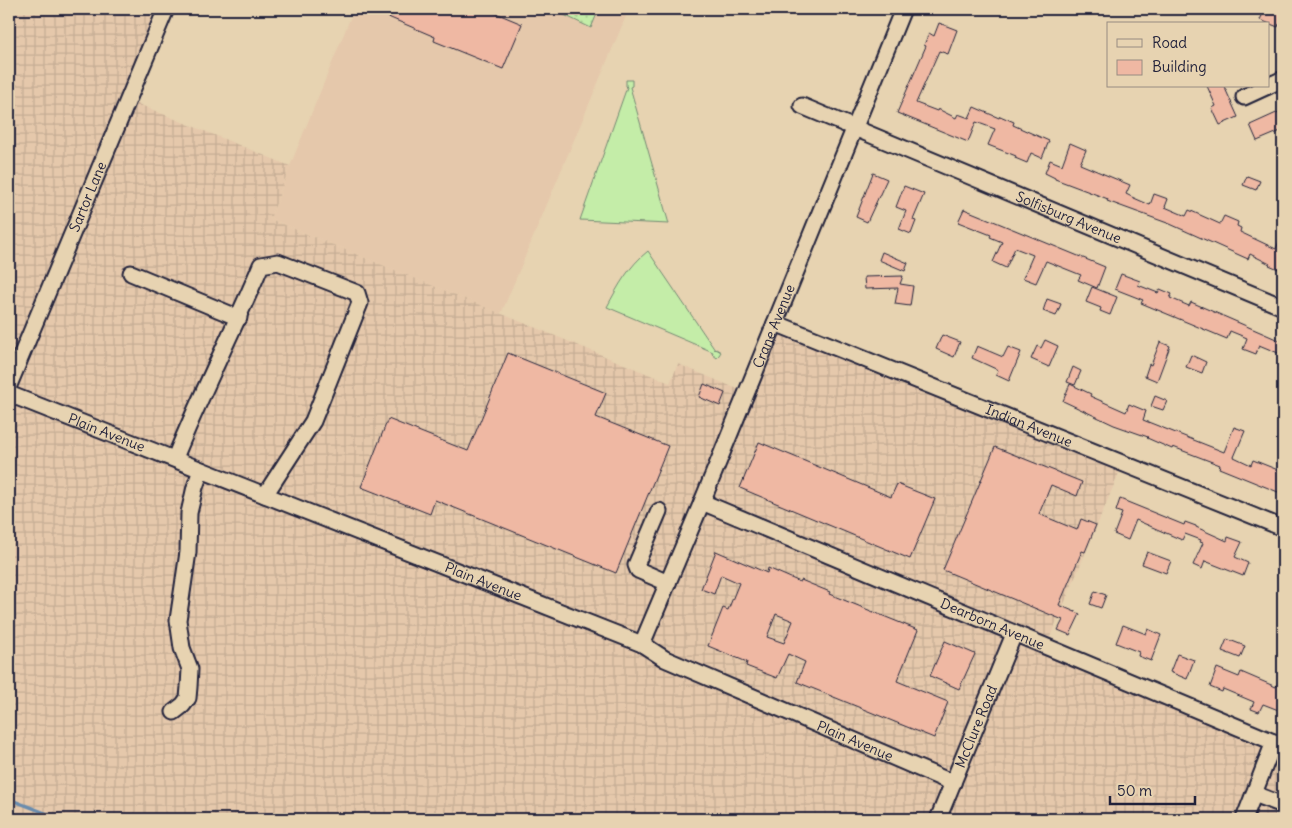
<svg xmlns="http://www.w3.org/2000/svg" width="1292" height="828" font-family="Delius,sans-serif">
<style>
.built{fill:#e5c8ab}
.industrial{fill:url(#industrial-grid)}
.park{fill:url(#park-dots);stroke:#738872}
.garden{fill:#c4eda8;stroke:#738872}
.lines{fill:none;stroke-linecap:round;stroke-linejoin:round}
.stream{stroke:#698cae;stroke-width:3}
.building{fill:#efb8a3;stroke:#22223b;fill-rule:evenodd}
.minor-casing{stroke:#22223b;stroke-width:19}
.minor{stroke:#e7d3b1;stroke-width:15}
.labels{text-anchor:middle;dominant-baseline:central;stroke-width:4;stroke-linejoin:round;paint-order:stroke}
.street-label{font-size:14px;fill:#22223b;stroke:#e7d3b1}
</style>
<defs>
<pattern id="industrial-grid" width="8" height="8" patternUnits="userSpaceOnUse" patternTransform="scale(1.25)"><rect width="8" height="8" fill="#e5c8ab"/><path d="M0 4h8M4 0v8" fill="none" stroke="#c4ac94"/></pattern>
<pattern id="park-dots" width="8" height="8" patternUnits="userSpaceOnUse" patternTransform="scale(1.25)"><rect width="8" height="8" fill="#c4eda8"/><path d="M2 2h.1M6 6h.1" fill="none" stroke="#a8cb92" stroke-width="1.8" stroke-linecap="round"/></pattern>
</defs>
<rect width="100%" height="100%" fill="#e7d3b1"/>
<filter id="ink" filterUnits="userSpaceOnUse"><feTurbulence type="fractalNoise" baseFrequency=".02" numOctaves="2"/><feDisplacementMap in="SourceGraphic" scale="10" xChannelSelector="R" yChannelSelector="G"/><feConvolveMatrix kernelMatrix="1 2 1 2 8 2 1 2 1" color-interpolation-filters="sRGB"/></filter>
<g filter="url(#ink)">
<polygon class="built" points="354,9 629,9 501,314 270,219 290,166"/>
<polygon class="industrial" points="9,9 163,9 126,99 290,166 270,219 670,383 678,364 752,395 783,323 1124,461 1048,642 1283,740 1283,819 29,819 9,811"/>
<polygon class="park" points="564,9 599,9 591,28 562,14"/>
<g class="garden">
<polygon points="626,80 632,80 632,86 630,87 669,224 580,220 627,87 626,86"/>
<path d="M 648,251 L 715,350 L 716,349 L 721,352 L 717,358 L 712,354 L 713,352 L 607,307 C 618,286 629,266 648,251 Z"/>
</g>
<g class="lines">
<polyline class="stream" points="9,799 61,819"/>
</g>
<g class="building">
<polygon points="389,9 486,9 522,24 503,69 434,41 435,37 386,16"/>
<polygon points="1265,9 1283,9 1283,25 1279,24 1278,27 1260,20"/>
<polygon points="939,23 957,30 948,54 939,51 916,103 937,111 938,109 956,118 958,114 969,118 974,107 999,118 1000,116 1014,122 1013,125 1049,141 1042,158 1031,153 1027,163 1015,158 1016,156 988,145 995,129 976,122 968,142 897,113 926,46 924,45 929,33 934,36"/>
<polygon points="1207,86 1224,86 1238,117 1220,125 1212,108 1216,106"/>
<polygon points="1283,110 1283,130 1257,141 1250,125"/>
<polygon points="1070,143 1086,150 1080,164 1130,185 1126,194 1134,198 1150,205 1154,194 1168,199 1165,207 1186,216 1189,210 1220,224 1224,216 1238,222 1237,226 1241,228 1240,232 1276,249 1283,231 1283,271 1269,265 1270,264 1250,254 1248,259 1170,224 1107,201 1108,199 1055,179 1055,178 1045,173 1050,160 1062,165"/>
<polygon points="873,173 887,179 867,222 856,217"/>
<polygon points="1247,176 1260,181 1256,190 1243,185"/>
<polygon points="904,186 924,194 913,220 916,221 911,234 899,229 906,211 896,207"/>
<polygon points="964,209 1105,267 1097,288 1078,280 1081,275 1046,261 1036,283 1023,278 1033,255 1015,248 1006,268 993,262 1002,242 990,237 991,235 958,222"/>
<polygon points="882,252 908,263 905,271 879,260"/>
<polygon points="1121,274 1140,281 1138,285 1158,293 1160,289 1172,294 1170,298 1189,306 1191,302 1283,342 1283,355 1259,345 1256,354 1243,349 1247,338 1230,331 1227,339 1141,303 1143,300 1115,289"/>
<polygon points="903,276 900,284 913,286 910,306 895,304 898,288 865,289 864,277"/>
<polygon points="1092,287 1117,297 1110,315 1100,311 1101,308 1086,302"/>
<polygon points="1047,299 1061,304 1056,316 1043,311"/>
<polygon points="942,335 960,342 954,357 936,349"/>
<polygon points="1045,340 1058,346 1049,367 1031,359 1037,346 1041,348"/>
<polygon points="1160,342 1170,346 1157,381 1145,376 1149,364 1151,365"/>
<polygon points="977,346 1003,357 1008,347 1021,352 1009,381 996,375 998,370 972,358"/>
<polygon points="508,353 606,393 596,417 668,446 616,573 435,500 430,514 361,487 388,419 468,451"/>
<polygon points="1191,355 1206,362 1202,373 1186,367"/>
<polygon points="1073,367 1081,371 1075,385 1067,382"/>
<polygon points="704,384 725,393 720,406 699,397"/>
<polygon points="1070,384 1091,394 1090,396 1126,412 1129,404 1146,411 1143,420 1224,452 1234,427 1245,431 1234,457 1251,465 1253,460 1283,472 1283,494 1219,468 1220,465 1173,447 1172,449 1147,438 1148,437 1114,425 1063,401"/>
<polygon points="1155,396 1167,401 1163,410 1151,406"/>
<polygon points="759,442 891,497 897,484 935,499 910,559 740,488"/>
<polygon points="995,447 1082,482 1077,496 1051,485 1039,514 1077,530 1081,519 1096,525 1085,552 1082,551 1059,605 1080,614 1070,635 1058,630 1063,620 943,570"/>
<polygon points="1120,499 1184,525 1185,522 1196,526 1196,527 1227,541 1228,537 1242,542 1235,557 1248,563 1243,576 1205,561 1202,569 1193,565 1203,543 1200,542 1201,540 1185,534 1182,540 1136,520 1128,540 1114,534 1122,513 1116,511"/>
<path d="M 716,551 L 767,573 L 768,568 L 800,582 L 801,580 L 830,592 L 829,594 L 918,630 L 897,681 L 948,702 L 934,738 L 797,682 L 805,662 L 788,654 L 777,678 L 746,666 L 747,662 L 708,646 L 723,608 L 728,610 L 739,583 L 721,575 L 714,594 L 701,589 ZM 776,614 L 793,621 L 784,643 L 767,637 Z"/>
<polygon points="1147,552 1171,561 1166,573 1142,564"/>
<polygon points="1095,591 1106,595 1101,608 1090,604"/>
<polygon points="1123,625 1146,634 1148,629 1161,635 1151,661 1138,656 1139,652 1116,643"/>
<polygon points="1227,639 1245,646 1240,658 1222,651"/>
<polygon points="945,641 975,654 959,689 930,676"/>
<polygon points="1177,654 1194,660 1187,679 1170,672"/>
<polygon points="1217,668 1239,677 1241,672 1276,687 1283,671 1283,705 1281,711 1263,704 1259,712 1251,709 1254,702 1223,689 1222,692 1210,687"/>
</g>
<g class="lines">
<g class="minor-casing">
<g id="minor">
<polyline points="1268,86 1283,79"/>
<polyline points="1244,97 1268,86"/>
<path id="s1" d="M 802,106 L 1283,307"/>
<polyline points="131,273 239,318"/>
<path id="s2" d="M 775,323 L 1283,528"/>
<path id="s3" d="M 9,385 L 166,9"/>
<path id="s4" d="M 9,394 L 642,644 L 665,659 L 953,783"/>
<path d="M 175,458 C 201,393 234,330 261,265 L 278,262 L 357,293 L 360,303 L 313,421 L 265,495"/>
<path id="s5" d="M 702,502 L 1283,746"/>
<polyline points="659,511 636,565 638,570 668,583"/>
<path id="s6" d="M 642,644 L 702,502 L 903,9"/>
<polyline points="174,712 183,705 188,698 189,687 190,669 182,648 178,620 188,552 189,513 195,487 201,470"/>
<polyline points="1254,794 1283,805"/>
<path id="s7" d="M 938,819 L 1014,634"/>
<polyline points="1244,819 1274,742"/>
</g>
</g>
<use href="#minor" class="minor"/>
</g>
</g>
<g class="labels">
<g class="street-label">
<text stroke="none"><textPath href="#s3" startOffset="204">Sartor Lane</textPath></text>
<text stroke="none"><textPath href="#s1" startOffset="289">Solfisburg Avenue</textPath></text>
<text stroke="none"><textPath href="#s6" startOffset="344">Crane Avenue</textPath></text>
<text stroke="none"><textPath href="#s2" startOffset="274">Indian Avenue</textPath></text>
<text stroke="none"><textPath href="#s4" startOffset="105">Plain Avenue</textPath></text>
<text stroke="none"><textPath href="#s4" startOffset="510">Plain Avenue</textPath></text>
<text stroke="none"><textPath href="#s5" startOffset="315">Dearborn Avenue</textPath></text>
<text stroke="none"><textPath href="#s7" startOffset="100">McClure Road</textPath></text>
<text stroke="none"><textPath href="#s4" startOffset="915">Plain Avenue</textPath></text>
</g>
</g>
<rect width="1292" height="828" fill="none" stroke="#e7d3b1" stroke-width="30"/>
<rect x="15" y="15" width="1262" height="798" fill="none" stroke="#22223b" stroke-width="2" filter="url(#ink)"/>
<rect x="1107" y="22" width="162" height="65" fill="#e7d3b1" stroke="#988c82"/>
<rect x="1117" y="39" width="25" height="8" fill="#e7d3b1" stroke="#988c82"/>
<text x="1152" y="48" font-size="15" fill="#22223b">Road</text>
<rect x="1117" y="60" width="25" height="15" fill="#efb8a3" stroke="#988c82"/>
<text x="1152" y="72" font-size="15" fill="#22223b">Building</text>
<path d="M1110 796v8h85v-8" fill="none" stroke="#22223b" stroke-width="2.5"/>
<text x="1117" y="796" font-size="15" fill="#22223b" stroke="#e7d3b1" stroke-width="4" paint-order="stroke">50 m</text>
</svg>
